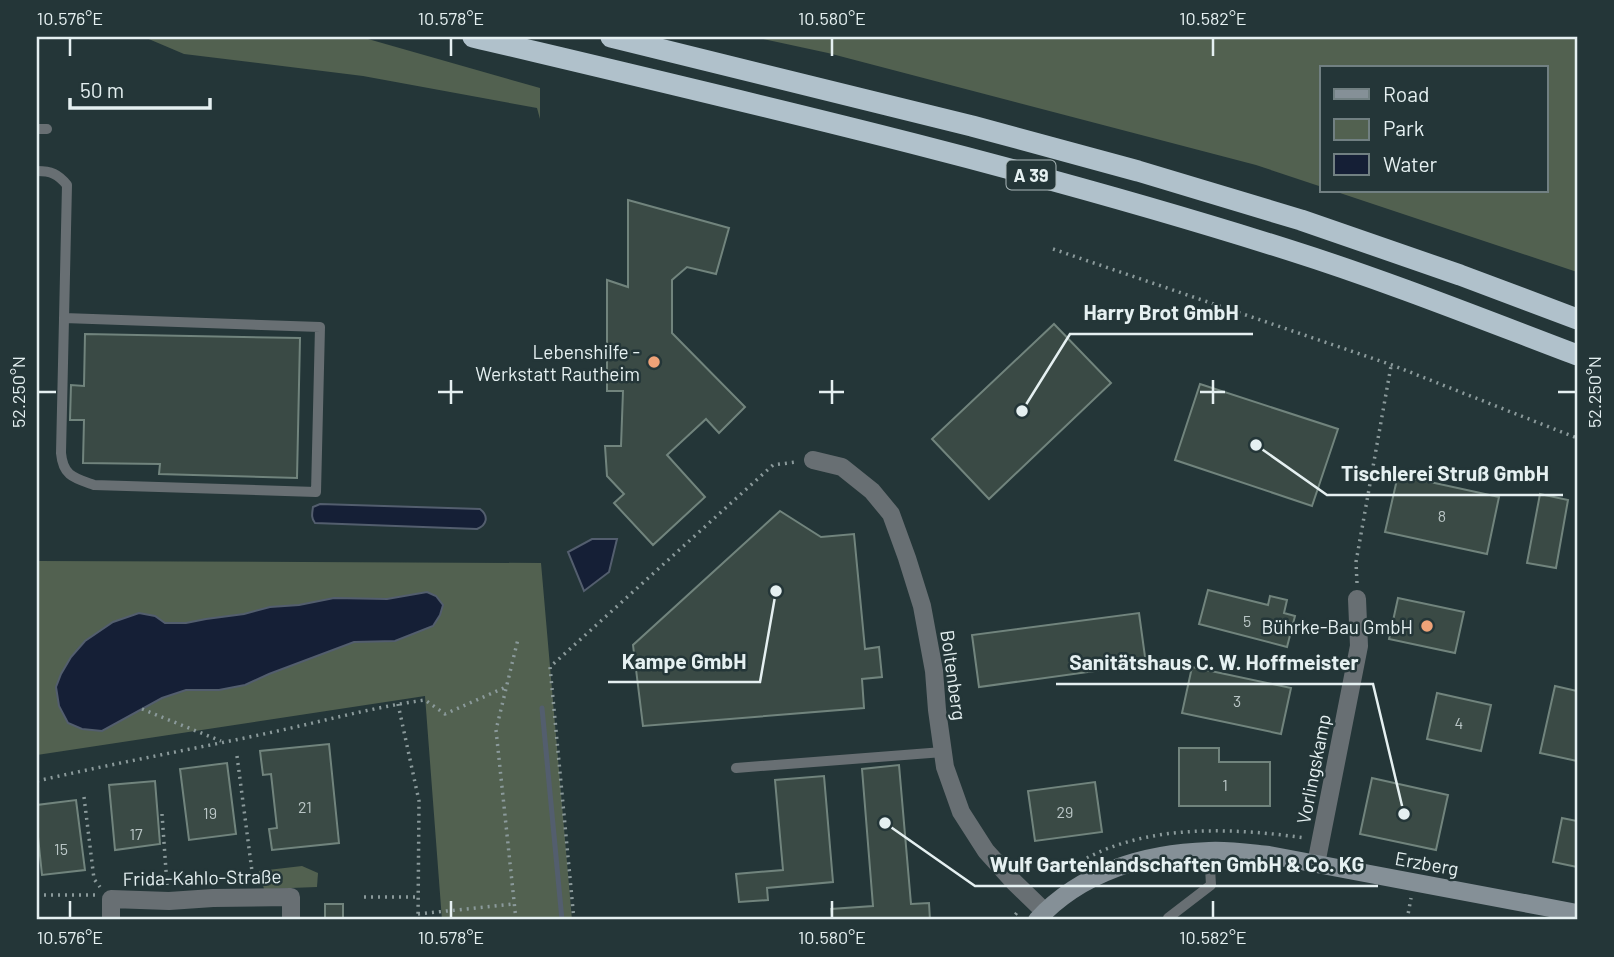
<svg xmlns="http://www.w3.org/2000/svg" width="1614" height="957" font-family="Barlow,sans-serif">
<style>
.green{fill:#526150;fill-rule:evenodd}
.water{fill:#151f36;stroke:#535e6e;stroke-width:2}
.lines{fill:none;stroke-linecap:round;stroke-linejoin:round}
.stream{stroke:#535e6e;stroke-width:5}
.building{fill:#3a4a45;stroke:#71847d;stroke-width:2}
.path{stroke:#8b9a9b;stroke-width:3.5;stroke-dasharray:2 5;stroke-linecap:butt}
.lane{stroke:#686f73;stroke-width:10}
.street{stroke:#686f73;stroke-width:18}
.secondary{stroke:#859097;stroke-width:18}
.highway{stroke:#b0c1cb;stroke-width:21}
.ticks{fill:none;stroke:#e5f0f1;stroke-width:2.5}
.poi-dot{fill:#efa378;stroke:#243638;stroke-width:2.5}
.labels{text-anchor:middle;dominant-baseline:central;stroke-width:5;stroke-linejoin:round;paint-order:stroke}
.number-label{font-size:16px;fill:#bac6c6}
.shield{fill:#243638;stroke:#abb8ba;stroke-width:2}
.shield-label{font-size:18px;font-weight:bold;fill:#e5f0f1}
.poi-label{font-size:19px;fill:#e5f0f1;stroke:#243638;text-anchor:end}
.street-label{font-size:19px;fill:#e5f0f1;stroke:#243638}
.leader{fill:none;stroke:#e5f0f1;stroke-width:2.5}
.callout-dot{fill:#e5f0f1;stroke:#243638;stroke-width:2.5}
.callout-label{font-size:21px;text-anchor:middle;font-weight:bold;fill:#e5f0f1;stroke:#243638;stroke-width:5;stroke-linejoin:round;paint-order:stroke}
.neatline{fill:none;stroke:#e5f0f1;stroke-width:2.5}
.ticks-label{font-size:18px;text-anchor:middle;fill:#e5f0f1}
</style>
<rect width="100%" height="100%" fill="#243638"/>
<g class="green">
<polygon points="144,37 361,37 540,88 540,119 537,108 363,76 184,54"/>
<polygon points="754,37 1577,37 1577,272 1334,191 1546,191 1546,68 1322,68 1322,187 1256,165 828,53"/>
<path d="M 37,561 L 541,563 L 572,920 L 442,920 L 425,696 L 37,755 ZM 427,592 L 395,641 L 354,642 L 269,674 L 245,685 L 219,690 L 186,690 L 162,698 L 102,731 L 71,658 L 85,641 L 113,622 L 155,616 L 165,623 L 186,623 L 206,619 L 244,614 L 270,607 L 299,605 L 334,598 L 387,599 Z"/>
<polygon points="302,866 318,873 317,887 264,889 259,871"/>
</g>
<g class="water">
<path d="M 320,504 L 480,509 C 489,516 487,525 477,529 L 315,523 C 311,518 312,514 313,507 Z"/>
<polygon points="592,539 617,539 609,572 584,591 568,552"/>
<polygon points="427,592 436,596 443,605 440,615 433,626 395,641 354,642 269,674 245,685 219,690 186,690 162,698 102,731 82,729 68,723 59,706 56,687 61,674 71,657 85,641 113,622 139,613 155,616 165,623 186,623 206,619 244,614 270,607 299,605 334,598 387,599"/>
</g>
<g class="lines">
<polyline class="stream" points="542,708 562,920"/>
</g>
<g class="building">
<polygon points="628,200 729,228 716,274 687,267 672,280 672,333 745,407 719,433 706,419 667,455 705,497 653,545 614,503 624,494 607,476 605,446 621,446 623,391 607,391 607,280 628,287"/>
<polygon points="1054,324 1111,383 989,499 932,439"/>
<polygon points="85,334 300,338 297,478 159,474 160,464 83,463 84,420 70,420 71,385 84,386"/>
<polygon points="1200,384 1338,429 1312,506 1175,460"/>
<polygon points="1398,475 1499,497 1487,554 1385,532"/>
<polygon points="1540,494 1568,500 1556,568 1527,563"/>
<polygon points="780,511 821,537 854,534 865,649 879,647 882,677 862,679 864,708 643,726 633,645"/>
<polygon points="1208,590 1268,605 1270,596 1287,600 1284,613 1295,616 1287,647 1199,624"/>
<polygon points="1398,598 1464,612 1455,653 1389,639"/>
<polygon points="1139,613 1146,664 979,687 972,635"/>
<polygon points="1192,667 1291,688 1281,734 1182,713"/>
<polygon points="1555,686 1577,691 1577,761 1540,753"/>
<polygon points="1437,693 1491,705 1481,751 1427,739"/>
<polygon points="329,744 339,843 272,850 269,829 277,828 271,774 263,775 260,751"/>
<polygon points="1179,748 1219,748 1219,762 1270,762 1270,806 1179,806"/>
<polygon points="227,763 236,834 189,840 180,769"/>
<polygon points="899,765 911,904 929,903 930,920 832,920 831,909 873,906 862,769"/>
<polygon points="824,776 833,882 767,888 768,900 739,902 736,874 783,870 775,780"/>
<polygon points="1372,778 1448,795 1436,850 1360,834"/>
<polygon points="155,781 160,844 115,850 109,785"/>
<polygon points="1095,782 1102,832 1035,841 1028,791"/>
<polygon points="76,800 85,870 42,875 37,827 37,805"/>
<polygon points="1562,818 1577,821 1577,867 1553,862"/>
<rect x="325" y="904" width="18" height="16"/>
</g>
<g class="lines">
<g class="path">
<polyline points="1053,249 1392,365 1577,438"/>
<polyline points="1357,583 1356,562 1391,366"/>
<polyline points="398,704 419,801 418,920"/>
<polyline points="142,709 221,741"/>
<polyline points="237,756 253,879"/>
<path d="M 37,781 C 115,763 194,749 273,732 C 324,721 374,707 425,700 L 445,714 L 506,687"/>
<polyline points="84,797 94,879 100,887"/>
<polyline points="162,814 167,885"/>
<path d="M 1069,869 C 1135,823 1229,827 1305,838"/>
<polyline points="37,895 95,895"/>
<polyline points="364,897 418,897"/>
<polyline points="418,914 514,904"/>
<polyline points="516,920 496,730 518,639"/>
<polyline points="574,920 550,667 773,465 796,462"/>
<polyline points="1011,920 1019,910"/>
<polyline points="1407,920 1411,898"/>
</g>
<g class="lane">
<polyline points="37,129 47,129"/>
<path d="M 37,171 C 51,171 58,174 67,185 L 61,453 C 63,476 74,478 94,485 L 316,492 L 320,327 L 64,318"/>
<polyline points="736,768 943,752"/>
<polyline points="1168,918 1211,885 1209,851"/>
</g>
<g class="street">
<polyline points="813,460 842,467 872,491 891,514 907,558 922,606 934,671 937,710 945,767 961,812 986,851 1014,882 1045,912"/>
<polyline points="1316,864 1359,646 1357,599"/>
<polyline points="111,920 111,899 169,901 213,898 291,897 291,920"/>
</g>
<path class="secondary" d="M 1037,920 C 1081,872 1145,853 1209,851 C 1229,850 1249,853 1269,855 L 1577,913"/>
<g class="highway">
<path d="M 473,37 C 747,102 1021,165 1289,250 C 1387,281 1482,319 1577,355"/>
<polyline points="611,37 972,126 1138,171 1301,220 1460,275 1577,319"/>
</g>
</g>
<path class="ticks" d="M 70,38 L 70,56M 451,38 L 451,56M 832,38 L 832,56M 1213,38 L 1213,56M 451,380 L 451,404M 832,380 L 832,404M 1213,380 L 1213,404M 38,392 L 56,392M 438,392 L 463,392M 819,392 L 844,392M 1200,392 L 1225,392M 1558,392 L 1576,392M 70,901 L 70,918M 451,901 L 451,918M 832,901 L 832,918M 1213,901 L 1213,918"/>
<g class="poi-dot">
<circle cx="654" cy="362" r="7"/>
<circle cx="1427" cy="626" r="7"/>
</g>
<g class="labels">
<g class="number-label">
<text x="1442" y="515">8</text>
<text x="1247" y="620">5</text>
<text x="1237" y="700">3</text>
<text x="1459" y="722">4</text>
<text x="1225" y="784">1</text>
<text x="305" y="806">21</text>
<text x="1065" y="811">29</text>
<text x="210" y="812">19</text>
<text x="136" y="833">17</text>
<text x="61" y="848">15</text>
</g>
<rect class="shield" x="1006.5" y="160.5" width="49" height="29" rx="5"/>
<g class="shield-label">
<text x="1031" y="175">A 39</text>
</g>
<g class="poi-label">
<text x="640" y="351">Lebenshilfe -<tspan x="640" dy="22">Werkstatt Rautheim</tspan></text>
<text x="1413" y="626">Bührke-Bau GmbH</text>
</g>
<g class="street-label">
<text transform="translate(954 675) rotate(82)">Boltenberg</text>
<text transform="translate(1313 769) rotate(-79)">Vorlingskamp</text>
<text transform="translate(1427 863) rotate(10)">Erzberg</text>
<text transform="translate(202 877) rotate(-1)">Frida-Kahlo-Straße</text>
</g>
</g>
<path class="leader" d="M1022 411L1070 334H1253M1256 445L1327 495H1563M776 591L760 682H608M1404 814L1373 684H1056M885 823L975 886H1378"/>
<g class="callout-dot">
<circle cx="1022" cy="411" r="7"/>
<circle cx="1256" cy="445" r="7"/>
<circle cx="776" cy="591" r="7"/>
<circle cx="1404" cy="814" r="7"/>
<circle cx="885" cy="823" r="7"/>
</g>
<g class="callout-label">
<text x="1161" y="320">Harry Brot GmbH</text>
<text x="1445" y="481">Tischlerei Struß GmbH</text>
<text x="684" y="669">Kampe GmbH</text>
<text x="1214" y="670">Sanitätshaus C. W. Hoffmeister</text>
<text x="1177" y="872">Wulf Gartenlandschaften GmbH &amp; Co. KG</text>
</g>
<rect width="1614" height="957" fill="none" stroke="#243638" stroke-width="77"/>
<rect x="1320" y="66" width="228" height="126" fill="#243638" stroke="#718082" stroke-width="2"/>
<rect x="1334" y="89" width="35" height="10" fill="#859097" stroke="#718082" stroke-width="2"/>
<text x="1383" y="102" font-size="21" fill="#e5f0f1">Road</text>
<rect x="1334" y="119" width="35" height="21" fill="#526150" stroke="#718082" stroke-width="2"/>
<text x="1383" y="136" font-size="21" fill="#e5f0f1">Park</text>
<rect x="1334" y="154" width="35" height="21" fill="#151f36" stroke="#718082" stroke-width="2"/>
<text x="1383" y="172" font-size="21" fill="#e5f0f1">Water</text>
<path d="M70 98v10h140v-10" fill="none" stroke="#e5f0f1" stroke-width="3.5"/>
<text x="80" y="98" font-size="21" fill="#e5f0f1" stroke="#243638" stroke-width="5" paint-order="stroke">50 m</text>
<rect x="38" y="38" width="1538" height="880" class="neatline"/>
<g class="ticks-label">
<text x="70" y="25">10.576°E</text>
<text x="451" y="25">10.578°E</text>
<text x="832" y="25">10.580°E</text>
<text x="1213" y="25">10.582°E</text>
<text transform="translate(19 392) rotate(-90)" y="6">52.250°N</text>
<text transform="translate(1595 392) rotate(-90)" y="6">52.250°N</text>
<text x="70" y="944">10.576°E</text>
<text x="451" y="944">10.578°E</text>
<text x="832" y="944">10.580°E</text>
<text x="1213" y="944">10.582°E</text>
</g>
</svg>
